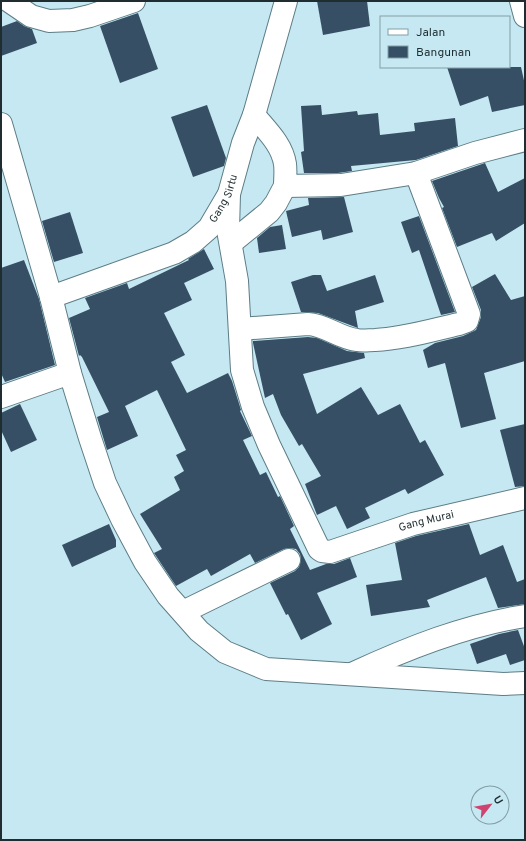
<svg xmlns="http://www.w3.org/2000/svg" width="526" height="841" font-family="Overpass,sans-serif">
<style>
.building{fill:#374f65}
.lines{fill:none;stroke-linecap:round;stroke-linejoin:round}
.minor-casing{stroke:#5d7d86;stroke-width:24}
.minor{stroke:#fff;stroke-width:22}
.labels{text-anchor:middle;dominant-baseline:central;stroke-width:4;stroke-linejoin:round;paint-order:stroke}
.street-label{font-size:11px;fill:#1f2d30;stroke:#c5e8f2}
</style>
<rect width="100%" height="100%" fill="#c5e8f2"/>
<g class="building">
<polygon points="317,1 367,1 370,26 323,35"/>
<polygon points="138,13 158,69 120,83 100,26"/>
<polygon points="17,21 24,26 32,29 37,43 1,56 1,27"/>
<polygon points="447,67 521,67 525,85 525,105 492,112 488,96 460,106"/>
<polygon points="207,105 226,158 224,166 193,177 171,117"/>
<polygon points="321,105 322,115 357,111 358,115 378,113 380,135 415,131 414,123 455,118 458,146 416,160 351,166 352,171 338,173 304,173 301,152 304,151 301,106"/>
<polygon points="485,163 498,192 525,178 525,223 496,241 492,233 457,247 442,208 444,207 439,198 432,181"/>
<polygon points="344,197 353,232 323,240 321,230 292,237 286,211 309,205 308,198"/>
<polygon points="70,212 83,253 54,262 42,221"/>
<polygon points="419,216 455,312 441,315 419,250 412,253 401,222"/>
<polygon points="282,225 286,249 259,253 257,238 270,227"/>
<polygon points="204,249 214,269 184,283 192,300 164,313 185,355 171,362 187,393 228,373 232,381 241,410 240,411 252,436 243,440 260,475 266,472 278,497 280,496 294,526 290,529 310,570 326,564 334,564 350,558 357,577 317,593 332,624 301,640 288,614 286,615 270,583 295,571 299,567 301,560 300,554 296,549 289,548 284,549 255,563 250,554 211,576 207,569 176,586 154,553 162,549 140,514 180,490 174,477 184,471 176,455 186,450 157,390 125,406 138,436 107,450 97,417 109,412 82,357 80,355 79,356 69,318 90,309 85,298 127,283 129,289 189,260 188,259"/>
<polygon points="24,260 39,299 55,365 5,382 1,373 1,268"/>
<polygon points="495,274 511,300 525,296 525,361 484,373 496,419 461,428 445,363 428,368 423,350 435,343 463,336 476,330 481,317 481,310 472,287"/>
<polygon points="313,275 321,275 327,291 375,275 384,302 355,311 358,328 318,313 301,312 291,282"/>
<polygon points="308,337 317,338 347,351 364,353 365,358 303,374 317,414 361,387 378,415 400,404 420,443 425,440 444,475 408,494 405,489 365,508 370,518 347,529 336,506 317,515 305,484 321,476 302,444 299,446 281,415 273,394 265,398 253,343 253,341"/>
<polygon points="20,404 37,440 11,452 1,430 1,413"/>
<polygon points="525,424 525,486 515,487 500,430"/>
<polygon points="109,524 116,540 116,547 72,567 62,545"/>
<polygon points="469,524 480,555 503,545 517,582 525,579 525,604 498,608 486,577 427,600 430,607 371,616 366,585 402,580 395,543 416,536"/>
<polygon points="518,630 525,649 525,660 510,665 506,654 477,664 470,644 499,634"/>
</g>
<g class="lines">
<g class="minor-casing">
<g id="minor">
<polyline points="9,1 31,16 49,21 73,20 90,16 134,1"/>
<polyline points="521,1 525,16"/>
<path d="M 254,115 C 266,130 282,144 285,164 C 286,171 285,179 285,186 L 341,185 L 416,173 L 475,153 L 525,140"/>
<polyline points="1,124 51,297 70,373 90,438 105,483 122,519 145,562 168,596 199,631 225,652 266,669 503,684 525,683"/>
<path id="s1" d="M 229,194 L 228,230 L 237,281 L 242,370 L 253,407 L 269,445 L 319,549 L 322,551 L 330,552 L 413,524 L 525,498"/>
<polyline points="231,243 269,212 276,203 285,186"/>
<path id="s2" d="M 51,297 L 174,253 L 193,242 L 209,228 L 229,194 L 243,143 L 254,115 L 286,1"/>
<path d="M 240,329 L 308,324 C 326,325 339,338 357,340 C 363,341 369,340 375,340 C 403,339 432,330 459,324 L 467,321 L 469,314 L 416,173"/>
<polyline points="1,397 70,373"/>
<polyline points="183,612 289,560"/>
<path d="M 354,673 C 408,648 466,625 525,616"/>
</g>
</g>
<use href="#minor" class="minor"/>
</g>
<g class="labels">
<g class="street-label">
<text stroke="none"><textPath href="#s2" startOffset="207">Gang Sirtu</textPath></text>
<text stroke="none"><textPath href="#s1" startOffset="485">Gang Murai</textPath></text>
</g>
</g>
<rect width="526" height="841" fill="none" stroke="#1f2d30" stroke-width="4"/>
<rect x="380" y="16" width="130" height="52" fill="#c5e8f2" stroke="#839da4"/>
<rect x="388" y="29" width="20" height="6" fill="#ffffff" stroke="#839da4"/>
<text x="416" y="36" font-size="12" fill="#1f2d30">Jalan</text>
<rect x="388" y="46" width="20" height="12" fill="#374f65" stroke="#839da4"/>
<text x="416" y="56" font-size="12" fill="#1f2d30">Bangunan</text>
<g transform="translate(490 805) rotate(59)"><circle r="19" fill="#c5e8f2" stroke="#839da4"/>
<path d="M0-3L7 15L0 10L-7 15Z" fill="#d04371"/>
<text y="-6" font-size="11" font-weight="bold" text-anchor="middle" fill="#1f2d30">U</text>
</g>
</svg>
